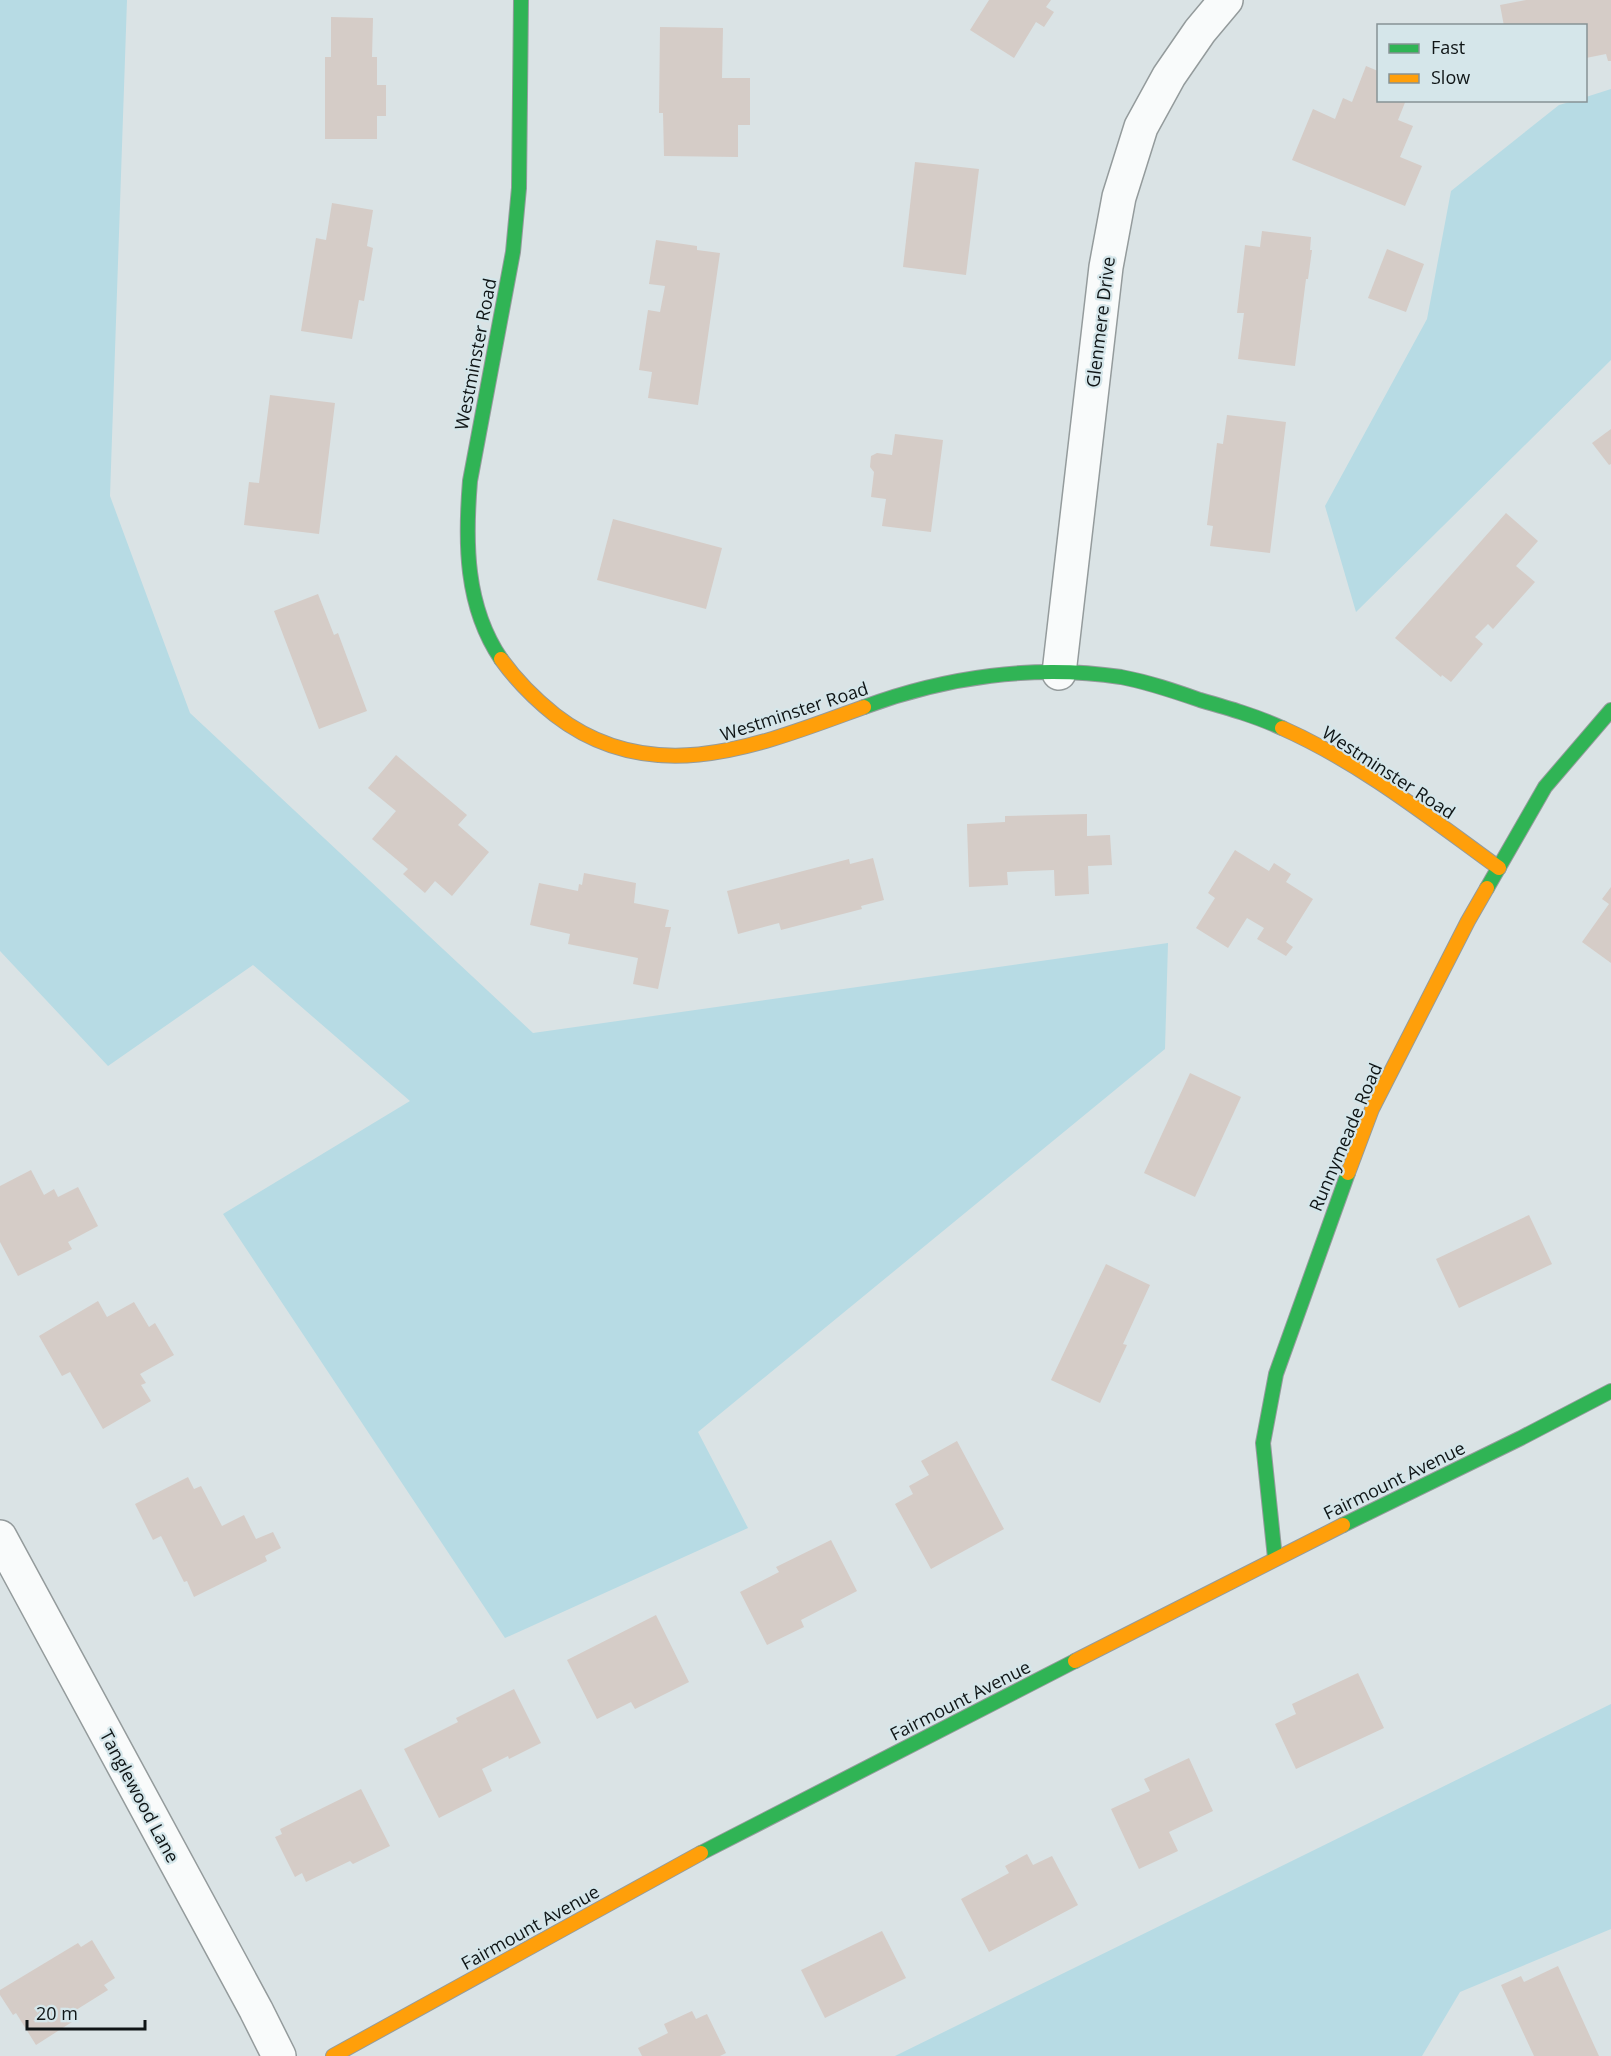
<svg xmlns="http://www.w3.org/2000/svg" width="1611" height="2056" font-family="'Open Sans',sans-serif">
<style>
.green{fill:#b7dbe4}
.building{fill:#d5ccc7}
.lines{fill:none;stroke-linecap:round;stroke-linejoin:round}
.street-casing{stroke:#949b9c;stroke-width:36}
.fast-casing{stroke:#949b9c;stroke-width:16}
.slow-casing{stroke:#949b9c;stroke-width:16}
.street{stroke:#f9fbfb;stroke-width:33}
.fast{stroke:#30b455;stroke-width:14}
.slow{stroke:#ff9f0a;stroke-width:14}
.labels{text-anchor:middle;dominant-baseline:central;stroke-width:4.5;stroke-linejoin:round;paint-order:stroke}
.street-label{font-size:18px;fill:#0f1516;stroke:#d5e6ea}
</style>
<rect width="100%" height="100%" fill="#dae3e5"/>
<g class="green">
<polygon points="0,0 127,0 110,496 190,713 533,1033 1168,943 1165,1049 698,1432 748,1528 505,1638 223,1214 410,1101 253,965 108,1066 0,951"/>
<polygon points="1611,89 1611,360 1356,612 1325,506 1427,319 1451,191 1559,105 1573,101 1586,100 1586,97"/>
<polygon points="1611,1704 1611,1929 1460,1992 1422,2056 895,2056"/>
</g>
<g class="building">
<polygon points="989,0 1051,0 1046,7 1054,12 1044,27 1036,22 1014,58 970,30"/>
<polygon points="1526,0 1611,0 1611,61 1608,61 1606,54 1586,58 1586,26 1504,26 1500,5"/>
<polygon points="331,17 373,18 372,57 377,57 377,85 386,85 386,116 377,116 377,139 325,139 325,57 331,57"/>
<polygon points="660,27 723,28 722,78 750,78 750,125 738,125 738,157 664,156 663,113 659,113"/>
<polygon points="1366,66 1378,71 1378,100 1406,100 1398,120 1413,126 1400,157 1422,166 1405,206 1292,160 1313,109 1335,119 1343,98 1352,102"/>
<polygon points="915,162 979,169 966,275 903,267"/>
<polygon points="332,203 373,210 367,246 373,248 364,301 359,300 352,339 301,331 316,238 326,240"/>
<polygon points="1262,231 1311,237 1310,250 1312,250 1308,279 1306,279 1295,366 1238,359 1244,313 1237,313 1245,245 1260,247"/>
<polygon points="656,240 697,246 697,250 720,253 698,405 648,398 652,372 639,370 648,310 660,312 665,286 649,284"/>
<polygon points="1387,249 1424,264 1406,312 1368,298"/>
<polygon points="270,395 335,403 319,534 244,525 249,482 259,483"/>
<polygon points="1227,415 1286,422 1270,553 1210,546 1213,526 1207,525 1217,443 1223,444"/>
<polygon points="1611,429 1611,464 1609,465 1592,443"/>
<polygon points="895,434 943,440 931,532 882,526 886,499 871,497 874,472 870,467 871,456 877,453 892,455"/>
<polygon points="1506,513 1538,541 1516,566 1535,582 1493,629 1488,624 1475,637 1483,644 1451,682 1442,675 1441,677 1395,638"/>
<polygon points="613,519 722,548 706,609 597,580"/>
<polygon points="318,594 334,635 338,633 367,711 319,729 274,611"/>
<polygon points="396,755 467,815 458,825 489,852 452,896 435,881 425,893 403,874 408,869 372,839 396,811 368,788"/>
<polygon points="1087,814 1087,836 1110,835 1112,865 1088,866 1089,894 1055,896 1054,870 1007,872 1008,885 969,887 967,824 1005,822 1005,816"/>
<polygon points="1235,850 1269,871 1274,863 1291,874 1286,882 1313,899 1286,942 1293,947 1286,956 1257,939 1264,928 1247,918 1228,948 1196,928 1215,898 1208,893"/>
<polygon points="873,858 884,900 861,906 862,909 781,930 779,923 738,934 727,891 849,859 850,864"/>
<polygon points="584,873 636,883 634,903 669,910 665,927 671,927 658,989 633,984 638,958 568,944 570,934 530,925 539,883 578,891 579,884 582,885"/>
<polygon points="1611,887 1611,963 1582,942 1609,904 1602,899"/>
<polygon points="1190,1073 1241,1097 1195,1197 1144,1173"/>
<polygon points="31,1170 44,1195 54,1189 58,1197 78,1187 98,1226 68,1242 72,1249 18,1276 0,1242 0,1186"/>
<polygon points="1529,1215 1552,1264 1459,1308 1436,1259"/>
<polygon points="1106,1264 1150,1285 1123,1344 1127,1345 1100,1403 1051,1380"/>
<polygon points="98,1301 107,1317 134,1302 149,1327 155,1323 174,1355 140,1374 146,1383 141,1385 151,1401 103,1429 70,1372 62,1376 39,1336"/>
<polygon points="957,1441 1004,1529 931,1569 895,1504 913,1494 909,1486 929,1475 921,1461"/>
<polygon points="188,1477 194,1489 201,1486 222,1526 244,1515 256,1539 273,1532 281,1548 265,1556 267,1561 194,1597 187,1581 184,1582 161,1536 153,1540 135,1504"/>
<polygon points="831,1540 857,1591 801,1620 804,1627 767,1645 740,1592 779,1572 776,1567"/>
<polygon points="656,1615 689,1682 635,1709 631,1702 597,1719 567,1660"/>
<polygon points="1358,1673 1384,1728 1296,1769 1275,1724 1296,1714 1292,1704"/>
<polygon points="514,1689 541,1743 509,1759 508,1756 482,1769 492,1791 439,1818 404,1749 458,1722 456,1718"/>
<polygon points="1189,1758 1213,1811 1169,1832 1178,1851 1139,1869 1111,1809 1150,1791 1144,1779"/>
<polygon points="361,1789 390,1846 353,1864 350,1861 306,1882 302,1873 295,1877 275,1837 282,1834 280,1829"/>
<polygon points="1027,1854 1033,1865 1052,1856 1078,1905 989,1952 961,1899 1009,1873 1005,1866"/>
<polygon points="882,1931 906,1978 825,2018 801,1970"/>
<polygon points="92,1940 115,1978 104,1985 108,1990 68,2015 72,2022 36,2045 16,2013 13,2015 0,1995 0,1990 78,1943 81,1947"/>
<polygon points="1558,1966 1599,2056 1534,2056 1501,1985 1521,1976 1524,1982"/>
<polygon points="692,2011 696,2019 707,2014 726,2053 720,2056 642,2056 638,2048 668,2033 664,2024"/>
</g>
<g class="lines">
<g class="street-casing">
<g id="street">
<polyline points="1059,673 1106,267 1119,197 1141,127 1169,76 1200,31 1226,0"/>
<polyline points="0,1537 256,2010 279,2056"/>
</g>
</g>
<g class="fast-casing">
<g id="fast">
<path d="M 501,659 C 465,606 465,542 470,481 L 513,252 L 519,188 L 521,0"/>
<path d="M 864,707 C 945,677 1035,664 1121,677 C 1148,682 1174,691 1200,700 C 1228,708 1256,716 1282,728"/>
<polyline points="1487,888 1545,787 1611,710"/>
<polyline points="1343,1525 1521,1438 1611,1391"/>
<polyline points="1275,1558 1263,1443 1276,1374 1348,1173"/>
<polyline points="701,1853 1075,1661"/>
</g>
</g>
<g class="slow-casing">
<g id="slow">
<path d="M 501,659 C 516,680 535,699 555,715 C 653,791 762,744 864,707"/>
<path d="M 1282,728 C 1361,763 1430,818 1499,868"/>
<polyline points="1348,1173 1372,1109 1468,921 1487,888"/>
<polyline points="1075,1661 1343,1525"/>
<polyline points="333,2056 701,1853"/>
</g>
</g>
<use href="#street" class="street"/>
<use href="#fast" class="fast"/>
<use href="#slow" class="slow"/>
</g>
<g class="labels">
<g class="street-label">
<text transform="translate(1100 322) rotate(-83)">Glenmere Drive</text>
<text transform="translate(475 354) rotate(-79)">Westminster Road</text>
<text transform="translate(794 711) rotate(-18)">Westminster Road</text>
<text transform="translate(1389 772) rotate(33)">Westminster Road</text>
<text transform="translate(1345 1137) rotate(-67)">Runnymeade Road</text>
<text transform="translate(1394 1480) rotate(-26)">Fairmount Avenue</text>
<text transform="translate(960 1700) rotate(-27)">Fairmount Avenue</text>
<text transform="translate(140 1796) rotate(62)">Tanglewood Lane</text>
<text transform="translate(530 1927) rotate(-29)">Fairmount Avenue</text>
</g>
</g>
<rect x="1377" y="24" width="210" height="78" fill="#d5e6ea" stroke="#869295" stroke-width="1.5"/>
<rect x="1389" y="44" width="30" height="9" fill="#30b455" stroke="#869295" stroke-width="1.5"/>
<text x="1431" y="54" font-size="18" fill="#0f1516">Fast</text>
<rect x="1389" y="74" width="30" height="9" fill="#ff9f0a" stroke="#869295" stroke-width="1.5"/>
<text x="1431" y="84" font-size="18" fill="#0f1516">Slow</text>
<path d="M27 2020v9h118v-9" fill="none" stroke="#0f1516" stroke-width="3"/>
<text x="36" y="2020" font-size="18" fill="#0f1516" stroke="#d5e6ea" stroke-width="4.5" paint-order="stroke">20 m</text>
</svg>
